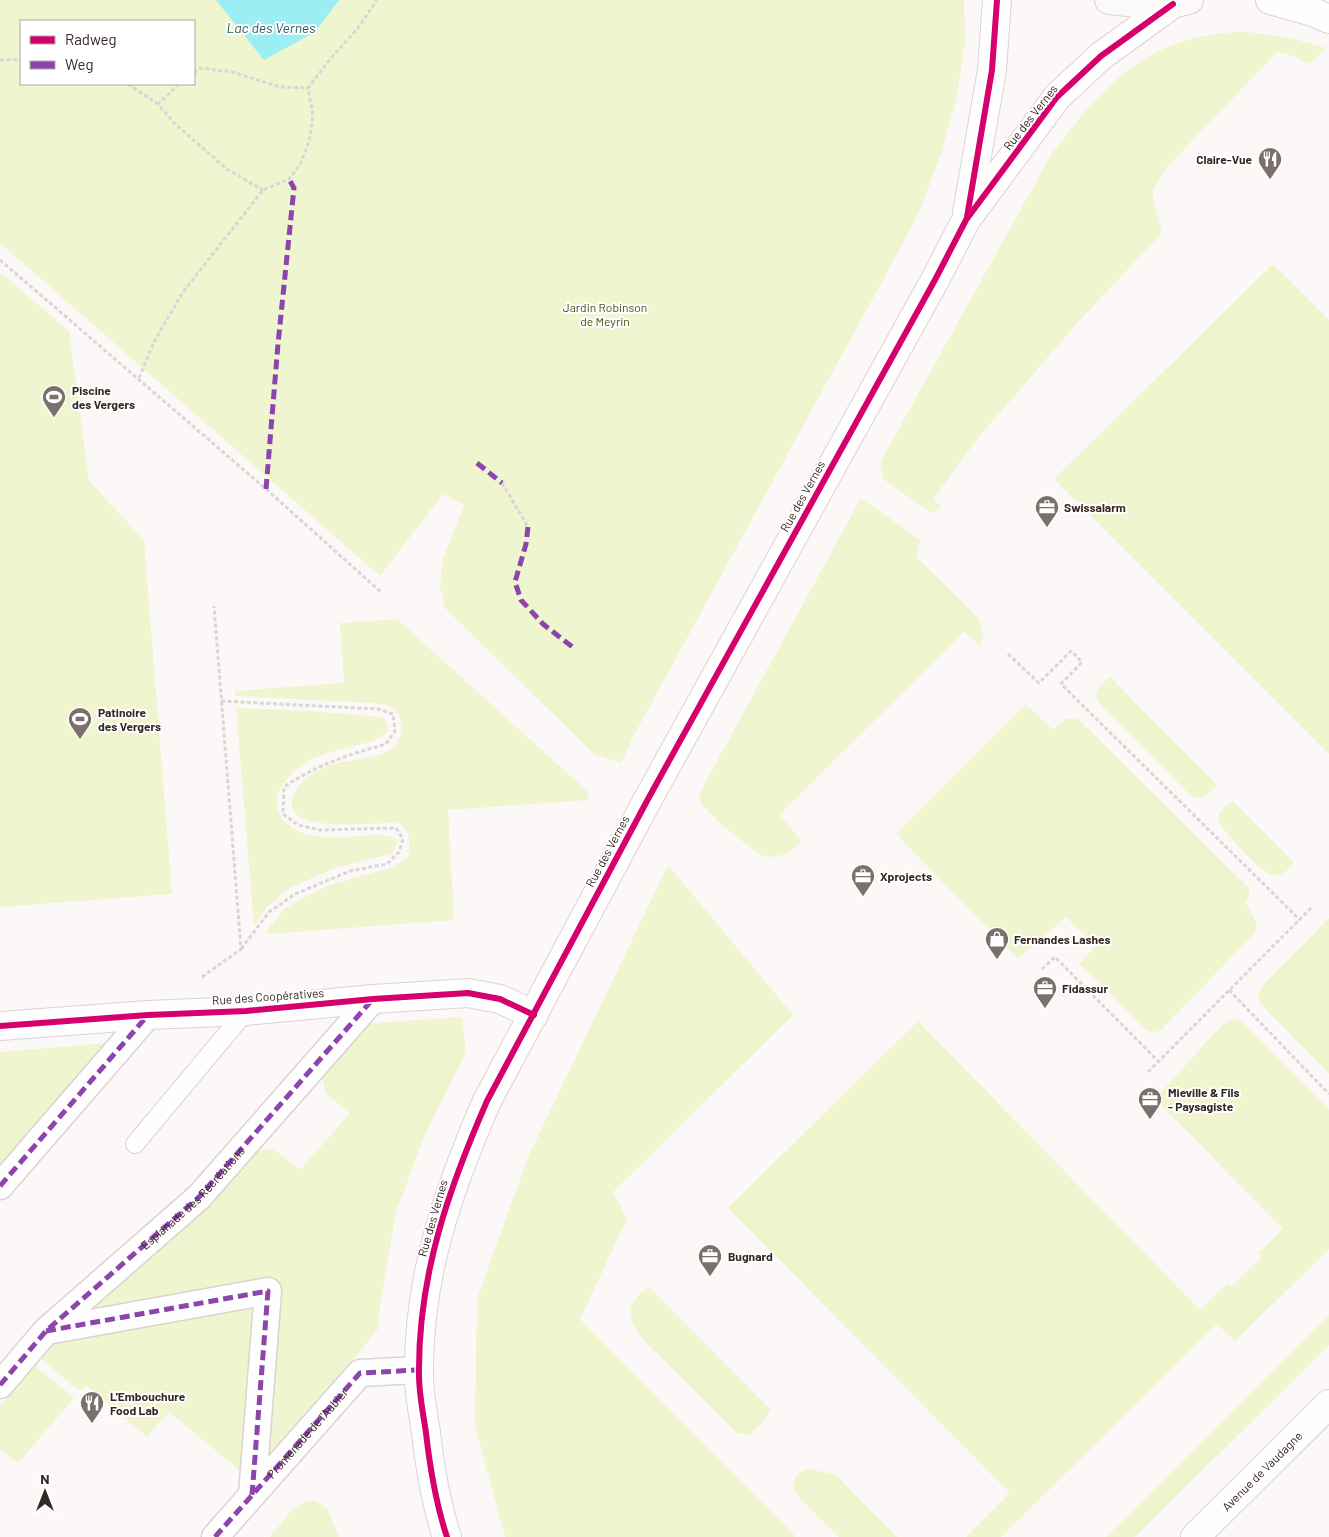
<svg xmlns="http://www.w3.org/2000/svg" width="1329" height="1537" font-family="Barlow,sans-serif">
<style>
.green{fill:#eef5cf;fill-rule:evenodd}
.water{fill:#9aeef4}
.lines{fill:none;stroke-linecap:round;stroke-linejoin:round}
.service-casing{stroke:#dcd3d0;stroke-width:20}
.pedestrian-casing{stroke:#dcd3d0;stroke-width:29}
.minor-casing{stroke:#dcd3d0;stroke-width:30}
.tertiary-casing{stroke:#dcd3d0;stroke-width:30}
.secondary-casing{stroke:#dcd3d0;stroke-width:30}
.path{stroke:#d9d6d5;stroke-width:3;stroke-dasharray:4 2.5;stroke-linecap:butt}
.service{stroke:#fffefe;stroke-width:18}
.pedestrian{stroke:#fffefe;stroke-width:26}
.minor{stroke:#fffefe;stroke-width:28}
.tertiary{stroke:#fffefe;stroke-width:28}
.secondary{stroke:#fcf9f9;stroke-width:28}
.quiet{stroke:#8e44ad;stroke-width:5;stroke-dasharray:10 5;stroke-linecap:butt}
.cycleway-casing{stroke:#fff;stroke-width:9}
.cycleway{stroke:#d6006c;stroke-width:6}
.labels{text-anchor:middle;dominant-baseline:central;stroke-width:4;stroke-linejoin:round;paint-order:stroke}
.street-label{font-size:12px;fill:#352721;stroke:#fff}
.poi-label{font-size:12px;font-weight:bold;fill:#352721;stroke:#fff;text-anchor:start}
.park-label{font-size:12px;fill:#485114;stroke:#fff}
.water-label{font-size:14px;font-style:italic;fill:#2a5e62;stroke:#fff}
</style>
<rect width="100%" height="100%" fill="#fcf8f7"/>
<g class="green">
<path d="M 0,0 L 964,0 L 965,41 L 957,97 L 941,153 L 921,208 L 896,256 L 635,733 L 621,763 L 595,755 L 445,608 L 440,587 L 443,559 L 464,505 L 443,494 L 380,576 L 0,243 ZM 21,21 L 194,21 L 194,84 L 21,84 Z"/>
<path d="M 1240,31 L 1290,38 L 1326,48 L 1310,64 L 1293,56 L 1277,52 L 1167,167 L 1153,190 L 1153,200 L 1161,229 L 1160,235 L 1079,321 L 978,438 L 933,499 L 941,506 L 936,512 L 930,512 L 883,479 L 880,467 L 882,459 L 1051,155 C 1088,106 1126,58 1187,40 C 1204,35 1222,34 1240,31 Z"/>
<polygon points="1273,264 1329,320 1329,754 1054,479"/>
<polygon points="0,272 69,331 89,481 144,540 172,894 0,907"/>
<polygon points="861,498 920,540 916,557 960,599 979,619 983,635 980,646 964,632 779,815 802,841 789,853 774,857 760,855 723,826 701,804 699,794"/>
<path d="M 397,619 L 587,791 L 589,800 L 448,810 L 454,920 L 267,934 L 269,928 L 285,908 L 326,886 L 393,867 L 408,857 C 410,840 412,833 397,822 C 379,823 278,835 293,797 C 298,783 312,773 325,767 C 345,759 369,761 388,751 C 404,743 406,717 391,707 C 386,704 378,704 373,703 L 235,696 L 235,691 L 344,683 L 340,623 Z"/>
<polygon points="1110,677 1217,785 1205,797 1196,798 1188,793 1103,707 1096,697 1099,687"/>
<polygon points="1026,704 1053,730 1065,719 1077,718 1249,888 1249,896 1245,902 1257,923 1254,934 1161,1030 1153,1032 1147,1030 1079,964 1096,945 1066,917 1018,959 896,834"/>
<path d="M 236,708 L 311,711 L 382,717 L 387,723 L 388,731 C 376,742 369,742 354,746 C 321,754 299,758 281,788 C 276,796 275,809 281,817 C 308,856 384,823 398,841 L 393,853 L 333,869 L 289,888 L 266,908 L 254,927 Z"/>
<path d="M 1233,801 L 1294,863 C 1289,868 1283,876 1275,875 C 1261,875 1232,838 1222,827 C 1214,813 1222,810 1233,801 Z"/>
<polygon points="668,865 793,1015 613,1192 627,1219 580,1319 796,1537 505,1537 475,1426 477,1299 528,1157"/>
<polygon points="1329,918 1329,1074 1259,1002 1258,995 1262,986"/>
<polygon points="462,1017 466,1052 425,1134 396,1212 380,1305 378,1329 259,1472 243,1473 169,1412 147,1437 86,1385 80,1391 41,1359 69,1327 253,1152 273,1149 300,1170 350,1113 326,1094 321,1069 361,1024"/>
<polygon points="1232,1019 1241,1020 1329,1110 1329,1249 1235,1341 1217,1324 1001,1537 966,1537 1010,1493 728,1208 918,1021 1200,1310 1227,1284 1231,1287 1262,1257 1258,1253 1283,1229 1155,1099 1222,1025"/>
<polygon points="108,1043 0,1168 0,1052"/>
<polygon points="649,1287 771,1410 762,1423 749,1435 737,1433 641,1338 632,1321 630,1307 640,1293"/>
<polygon points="1329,1315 1329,1345 1135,1537 1106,1537"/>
<polygon points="35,1366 74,1398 18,1463 0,1449 0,1406"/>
<path d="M 806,1469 L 835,1474 L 897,1537 L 839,1537 C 832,1530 797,1497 795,1491 C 791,1480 797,1473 806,1469 Z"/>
<polygon points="315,1501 327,1508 339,1537 270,1537 292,1510 304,1502"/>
</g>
<polygon class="water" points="216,0 339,0 315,32 264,60"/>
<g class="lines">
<g class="service-casing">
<polyline id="service" points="135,1144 246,1011"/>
</g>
<g class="pedestrian-casing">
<g id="pedestrian">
<polyline points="0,1186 148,1015"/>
<polyline points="47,1331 268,1291 252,1495"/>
<polyline points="0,1385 46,1331 199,1197 373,999"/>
<path id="s1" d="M 215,1537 L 360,1373 L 418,1370"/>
</g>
</g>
<g class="minor-casing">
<g id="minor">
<polyline points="1270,0 1313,12 1329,19"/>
<polyline points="0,1026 148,1015 246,1011 373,999 468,993 500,999 534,1015"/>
<path id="s2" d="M 1195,1537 L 1329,1404"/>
</g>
</g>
<g class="tertiary-casing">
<g id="tertiary">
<polyline points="967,213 992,70 997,0"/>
<path d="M 447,1537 C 436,1504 430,1468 426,1433 C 423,1412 418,1390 419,1369 C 419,1273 449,1188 487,1101 L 648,799 L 936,278 L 966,220 L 1057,97 L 1101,56 L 1173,4"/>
</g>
</g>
<g class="secondary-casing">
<path id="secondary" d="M 1109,0 C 1136,3 1162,7 1189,0"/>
</g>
<g class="path">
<polyline points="0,60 21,59"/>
<polyline points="194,73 201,68 232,72 280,87 308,88"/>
<polyline points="128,84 158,104"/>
<polyline points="179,84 158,104 174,123 227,169 263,190"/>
<polyline points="0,260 266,489 382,593"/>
<polyline points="139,378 155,340 183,292 263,190 289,179 300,165 309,142 313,115 308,88 331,58 358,28 377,0"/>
<polyline points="502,483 528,527"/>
<polyline points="1008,654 1039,683 1071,651 1082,662 1061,684 1300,920"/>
<path d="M 221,701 L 378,709 L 393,714 L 395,731 L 386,744 C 348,755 318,764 284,787 L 283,814 L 298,825 L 320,830 L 396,828 L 403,839 L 399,852 L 387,864 L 350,871 L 295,894 L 269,912 L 241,949"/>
<polyline points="1042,969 1055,957 1159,1062"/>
<polyline points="202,977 241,949 214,606"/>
<polyline points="1229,990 1329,1094"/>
<polyline points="1148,1072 1312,907"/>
</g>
<use href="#service" class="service"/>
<use href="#pedestrian" class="pedestrian"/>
<use href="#minor" class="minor"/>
<use href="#tertiary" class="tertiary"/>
<use href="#secondary" class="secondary"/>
<g class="quiet">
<polyline points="477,463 502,483"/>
<polyline points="266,489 278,344 294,188 289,179"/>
<polyline points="528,527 526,544 515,582 521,600 543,624 575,649"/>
<polyline points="0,1186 148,1015"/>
<polyline points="46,1331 268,1291 252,1495"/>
<path id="s3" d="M 0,1385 L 46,1331 L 199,1197 L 373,999"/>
<polyline points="215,1537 360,1373 418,1370"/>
</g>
<g class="cycleway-casing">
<g id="cycleway">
<polyline points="967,217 992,70 997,0"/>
<polyline points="0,1026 148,1015 246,1011 373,999 468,993 500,999 534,1015"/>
<path d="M 447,1537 C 436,1504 430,1468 426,1433 C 423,1412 418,1390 419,1369 C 419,1273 449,1188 487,1101 L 648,799 L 936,278 L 966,220 L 1057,97 L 1101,56 L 1173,4"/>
</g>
</g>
<use href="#cycleway" class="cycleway"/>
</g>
<defs>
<g id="restaurant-pin" transform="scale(1.25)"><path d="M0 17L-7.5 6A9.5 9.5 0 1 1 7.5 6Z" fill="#7b706c" stroke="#fff"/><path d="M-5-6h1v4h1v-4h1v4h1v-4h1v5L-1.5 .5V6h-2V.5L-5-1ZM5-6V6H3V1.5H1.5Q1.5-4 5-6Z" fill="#fff"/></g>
<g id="stadium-pin" transform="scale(1.25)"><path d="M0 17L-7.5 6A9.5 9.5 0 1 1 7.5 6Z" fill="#7b706c" stroke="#fff"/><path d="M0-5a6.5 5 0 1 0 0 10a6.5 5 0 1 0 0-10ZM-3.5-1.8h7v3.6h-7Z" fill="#fff"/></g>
<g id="office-pin" transform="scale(1.25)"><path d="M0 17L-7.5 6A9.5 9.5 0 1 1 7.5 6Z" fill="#7b706c" stroke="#fff"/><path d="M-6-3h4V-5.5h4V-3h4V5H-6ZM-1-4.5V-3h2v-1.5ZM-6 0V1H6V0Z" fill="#fff"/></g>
<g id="shop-pin" transform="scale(1.25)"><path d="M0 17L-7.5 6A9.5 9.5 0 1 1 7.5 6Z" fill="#7b706c" stroke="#fff"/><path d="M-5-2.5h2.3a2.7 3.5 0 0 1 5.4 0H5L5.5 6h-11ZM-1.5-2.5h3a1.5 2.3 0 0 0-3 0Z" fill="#fff"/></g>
</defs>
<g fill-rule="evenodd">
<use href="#restaurant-pin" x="1270" y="159"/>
<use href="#stadium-pin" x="54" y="397"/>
<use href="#office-pin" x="1047" y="507"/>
<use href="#stadium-pin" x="80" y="719"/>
<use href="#office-pin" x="863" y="876"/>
<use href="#shop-pin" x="997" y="939"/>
<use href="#office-pin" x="1045" y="988"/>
<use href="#office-pin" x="1150" y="1099"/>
<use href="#office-pin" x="710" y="1256"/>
<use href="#restaurant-pin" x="92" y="1403"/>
</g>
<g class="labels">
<g class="street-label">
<text transform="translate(1030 117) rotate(-52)">Rue des Vernes</text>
<text transform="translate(802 496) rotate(-61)">Rue des Vernes</text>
<text transform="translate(607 851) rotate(-62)">Rue des Vernes</text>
<text transform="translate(268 996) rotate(-4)">Rue des Coopératives</text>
<text stroke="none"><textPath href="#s3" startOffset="269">Esplanade des Récréations</textPath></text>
<text transform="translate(432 1218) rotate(-74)">Rue des Vernes</text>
<text stroke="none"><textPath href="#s1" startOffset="139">Promenade de l'Aubier</textPath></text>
<text stroke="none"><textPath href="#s2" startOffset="94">Avenue de Vaudagne</textPath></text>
</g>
<g class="poi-label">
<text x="1252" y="159" text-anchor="end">Claire-Vue</text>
<text x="72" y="390">Piscine<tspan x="72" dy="14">des Vergers</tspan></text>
<text x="1064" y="507">Swissalarm</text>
<text x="98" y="712">Patinoire<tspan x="98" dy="14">des Vergers</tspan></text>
<text x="880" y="876">Xprojects</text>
<text x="1014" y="939">Fernandes Lashes</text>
<text x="1062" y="988">Fidassur</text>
<text x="1168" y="1092">Mieville &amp; Fils<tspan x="1168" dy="14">- Paysagiste</tspan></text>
<text x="728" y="1256">Bugnard</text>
<text x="110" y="1396">L'Embouchure<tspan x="110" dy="14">Food Lab</tspan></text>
</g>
<g class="park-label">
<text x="605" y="307">Jardin Robinson<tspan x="605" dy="14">de Meyrin</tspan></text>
</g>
<g class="water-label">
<text x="271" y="27">Lac des Vernes</text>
</g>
</g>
<rect x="20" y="20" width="175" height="65" fill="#ffffff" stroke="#aea9a6"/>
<rect x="30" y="36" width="25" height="8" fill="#d6006c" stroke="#aea9a6"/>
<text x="65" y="45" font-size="15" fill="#352721">Radweg</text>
<rect x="30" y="61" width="25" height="8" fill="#8e44ad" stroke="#aea9a6"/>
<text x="65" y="70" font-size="15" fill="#352721">Weg</text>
<g transform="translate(45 1492)" stroke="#ffffff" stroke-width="4" paint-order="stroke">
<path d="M0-4L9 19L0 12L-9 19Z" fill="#352721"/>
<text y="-8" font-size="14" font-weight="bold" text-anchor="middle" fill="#352721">N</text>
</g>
</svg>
